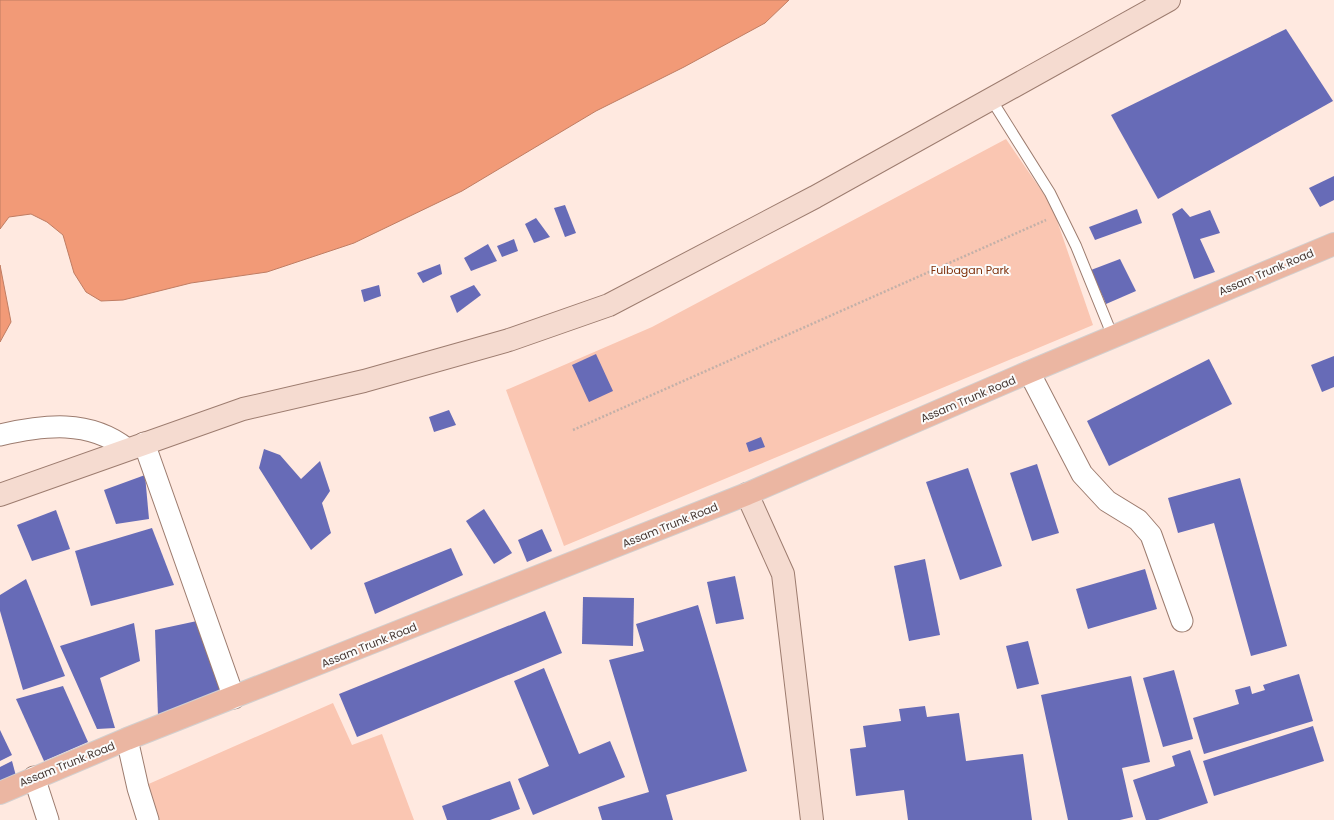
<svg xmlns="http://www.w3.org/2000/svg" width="1334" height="820" font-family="Poppins,sans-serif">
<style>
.green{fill:#fac6b2}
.water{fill:#f29a77;stroke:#bf7d63}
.building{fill:#676bb7}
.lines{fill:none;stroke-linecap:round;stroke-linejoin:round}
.lane-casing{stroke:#9d7c6f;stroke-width:12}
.street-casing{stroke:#9d7c6f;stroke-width:23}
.secondary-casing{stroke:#9d7c6f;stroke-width:24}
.primary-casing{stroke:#d3cfce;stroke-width:24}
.path{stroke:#c3b0a8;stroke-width:2.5;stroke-dasharray:2 2;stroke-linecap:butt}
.lane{stroke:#fff;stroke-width:10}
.street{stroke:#fff;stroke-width:21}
.secondary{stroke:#f5dbd0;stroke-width:22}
.primary{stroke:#ebb6a2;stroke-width:22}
.labels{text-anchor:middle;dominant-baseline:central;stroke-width:4;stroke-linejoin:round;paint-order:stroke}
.park-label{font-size:11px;fill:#7f310b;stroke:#fbfbfb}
.street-label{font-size:11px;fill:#473833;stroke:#fbfbfb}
</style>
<rect width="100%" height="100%" fill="#ffe9e0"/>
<g class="green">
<polygon points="1006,139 1052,206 1093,325 564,546 506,390 652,327"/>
<polygon points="333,703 352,745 382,734 414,820 157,820 144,786"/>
</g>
<g class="water">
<polygon points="0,0 789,0 765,23 684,67 596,111 462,191 354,243 267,272 191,283 123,300 101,301 86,292 74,273 63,235 47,222 31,214 9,217 0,229"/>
<polygon points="0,265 11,322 0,342"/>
</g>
<g class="building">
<polygon points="1286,29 1333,101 1158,199 1111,115"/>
<polygon points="1334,176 1334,200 1320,207 1309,188"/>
<polygon points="565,205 576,233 565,237 554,208"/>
<polygon points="1182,208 1190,217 1210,210 1220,233 1200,239 1215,272 1194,279 1172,214"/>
<polygon points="1137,209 1142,223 1095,240 1089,227"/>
<polygon points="536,218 550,237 534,243 525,224"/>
<polygon points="514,239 518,251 502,257 497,246"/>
<polygon points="488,244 497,261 471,271 464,258"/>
<polygon points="1120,259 1136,291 1106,304 1091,270"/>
<polygon points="440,264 442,274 423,283 417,273"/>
<polygon points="379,285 381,296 364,302 361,290"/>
<polygon points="474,285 481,295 457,313 450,296"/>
<polygon points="596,354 613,391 589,402 572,365"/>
<polygon points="1334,356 1334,387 1322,392 1311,365"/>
<polygon points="1209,359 1232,404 1109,466 1087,421"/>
<polygon points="449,410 456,425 434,432 429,417"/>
<polygon points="761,437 765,447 749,452 746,443"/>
<polygon points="264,449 280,455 301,479 320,461 330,491 322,503 331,533 311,550 259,468"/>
<polygon points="1037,464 1059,533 1032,541 1010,473"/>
<polygon points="968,468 1002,566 960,580 926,482"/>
<polygon points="145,475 149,519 116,524 104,490"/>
<polygon points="1240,478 1287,646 1251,656 1214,523 1178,533 1168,498"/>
<polygon points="484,509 512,553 494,564 466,521"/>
<polygon points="56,510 70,549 32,561 17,525"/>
<polygon points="152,528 174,585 91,606 75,551"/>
<polygon points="542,529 552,551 527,562 518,540"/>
<polygon points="451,548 463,575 375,614 364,583"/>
<polygon points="925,559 940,635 909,641 894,566"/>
<polygon points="1145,569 1157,609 1088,629 1076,589"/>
<polygon points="735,576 744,619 716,624 707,582"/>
<polygon points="26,579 65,676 23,690 0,611 0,595"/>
<polygon points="583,597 634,598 633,646 582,644"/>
<polygon points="698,605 747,771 666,795 673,820 602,820 598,807 649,792 609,660 644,651 636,624"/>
<polygon points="545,611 562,653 357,737 339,694"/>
<polygon points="197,621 223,693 158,716 155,630"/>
<polygon points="134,623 140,661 100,678 115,728 97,729 60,646"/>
<polygon points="1028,641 1039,684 1017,689 1006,646"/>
<polygon points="544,668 579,754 610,741 625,777 533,815 518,779 549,766 514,681"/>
<polygon points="1174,670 1193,739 1163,747 1143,678"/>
<polygon points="1299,674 1313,721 1204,754 1193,718 1239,704 1235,690 1250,686 1252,694 1265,690 1263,685"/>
<polygon points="1131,676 1150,762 1122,768 1133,817 1120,820 1068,820 1041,695"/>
<polygon points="63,686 88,742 44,761 16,699"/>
<polygon points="925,706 927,717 959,713 966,761 1023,754 1032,820 908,820 904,790 856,796 850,749 866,747 863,726 901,721 899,709"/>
<polygon points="1313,726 1324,761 1214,796 1203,761"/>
<polygon points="0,730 12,755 0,761"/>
<polygon points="1190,750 1208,803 1158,820 1146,820 1133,780 1175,766 1172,756"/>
<polygon points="12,761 16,776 0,782 0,767"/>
<polygon points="510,781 520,809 490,820 447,820 442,806"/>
</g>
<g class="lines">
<g class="lane-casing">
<polyline id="lane" points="991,99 1050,193 1076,246 1113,337"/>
</g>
<g class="street-casing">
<g id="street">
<polyline points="1029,372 1082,474 1107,501 1138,520 1151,535 1182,621"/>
<path d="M 0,435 C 44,425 89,419 127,449"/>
<polyline points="144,443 234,698"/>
<polyline points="127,739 138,788 148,820"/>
<polyline points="34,777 48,820"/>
</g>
</g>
<g class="secondary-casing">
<g id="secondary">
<polyline points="747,494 783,574 812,820"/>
<polyline points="0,495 243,409 364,381 509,340 609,305 815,197 1169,0"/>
</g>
</g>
<g class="primary-casing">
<polyline id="primary" points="0,793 127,739 747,494 1029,372 1334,244"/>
</g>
<polyline class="path" points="573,430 1046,220"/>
<use href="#lane" class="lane"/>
<use href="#street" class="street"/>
<use href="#secondary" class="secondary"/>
<use href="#primary" class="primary"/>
</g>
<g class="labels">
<g class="park-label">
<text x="970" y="270">Fulbagan Park</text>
</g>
<g class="street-label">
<text transform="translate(1266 272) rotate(-23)">Assam Trunk Road</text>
<text transform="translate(968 399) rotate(-23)">Assam Trunk Road</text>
<text transform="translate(670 525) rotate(-22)">Assam Trunk Road</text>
<text transform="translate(369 645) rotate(-22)">Assam Trunk Road</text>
<text transform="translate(67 764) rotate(-22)">Assam Trunk Road</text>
</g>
</g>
</svg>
